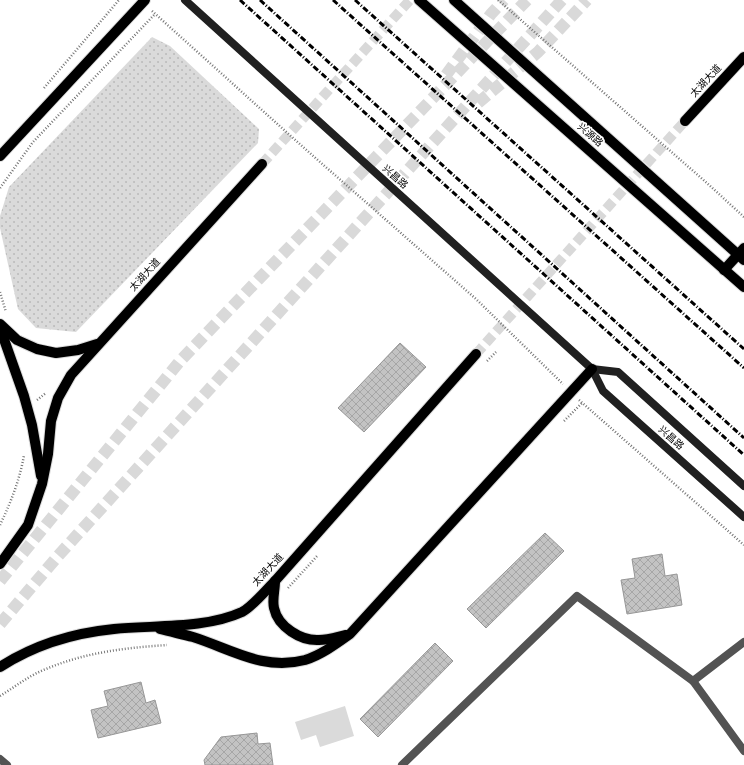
<svg xmlns="http://www.w3.org/2000/svg" width="744" height="765" font-family="'Varela Round','Noto Sans SC',sans-serif">
<style>
.green{fill:#dadada}
.park{fill:url(#park-dots)}
.building{fill:url(#building-cross-hatch);stroke:#979797}
.lines{fill:none;stroke-linecap:round;stroke-linejoin:round}
.primary-tunnel{stroke:#d9d9d9;stroke-width:10;stroke-dasharray:10 5;stroke-linecap:butt}
.highway-tunnel{stroke:#d9d9d9;stroke-width:12;stroke-dasharray:12 6;stroke-linecap:butt}
.primary-casing{stroke:#dbdbdb;stroke-width:12}
.path{stroke:#757575;stroke-width:2.5;stroke-dasharray:1 2;stroke-linecap:butt}
.lane{stroke:#535353;stroke-width:8}
.secondary{stroke:#202020;stroke-width:8}
.primary{stroke:#000;stroke-width:10}
.rail{stroke:#000;stroke-width:3;stroke-dasharray:6 2 1 2;stroke-linecap:butt}
.labels{text-anchor:middle;dominant-baseline:central;stroke-width:3.5;stroke-linejoin:round;paint-order:stroke}
.street-label{font-size:10px;fill:#000;stroke:#fff}
</style>
<defs>
<pattern id="park-dots" width="8" height="8" patternUnits="userSpaceOnUse"><rect width="8" height="8" fill="#dadada"/><path d="M2 2h.1M6 6h.1" fill="none" stroke="#b9b9b9" stroke-width="1.8" stroke-linecap="round"/></pattern>
<pattern id="building-cross-hatch" width="8" height="8" patternUnits="userSpaceOnUse"><rect width="8" height="8" fill="#c3c3c3"/><path d="M0 0l8 8M0 8l8-8" fill="none" stroke="#a6a6a6"/></pattern>
</defs>
<rect width="100%" height="100%" fill="#fff"/>
<polygon class="green" points="345,706 354,736 320,747 316,735 301,740 295,722"/>
<polygon class="park" points="152,37 170,46 259,129 258,143 76,332 36,328 18,309 0,228 0,216 9,187"/>
<g class="building">
<polygon points="400,343 426,367 364,432 338,408"/>
<polygon points="545,533 564,551 486,628 467,609"/>
<polygon points="662,554 665,576 677,574 682,605 627,614 621,580 635,578 632,559"/>
<polygon points="435,643 453,661 378,737 360,719"/>
<polygon points="141,682 146,703 155,700 161,723 98,738 91,710 108,706 104,691"/>
<polygon points="257,733 258,744 270,743 273,765 205,765 204,760 221,737"/>
</g>
<g class="lines">
<g class="primary-tunnel">
<polyline points="262,164 410,0"/>
<polyline points="476,354 685,121"/>
</g>
<g class="highway-tunnel">
<polyline points="446,75 491,14 504,0"/>
<polyline points="478,103 538,52 587,0"/>
<polyline points="0,581 180,361 527,0"/>
<polyline points="0,624 58,556 562,0"/>
</g>
<g class="primary-casing">
<g id="primary">
<polyline points="419,0 744,287"/>
<polyline points="454,0 744,260"/>
<polyline points="685,121 744,57"/>
<polyline points="0,156 145,0"/>
<polyline points="724,270 744,248"/>
<polyline points="0,324 17,340 37,349 56,353 78,350 97,344"/>
<polyline points="0,328 24,396 32,425 41,476"/>
<polyline points="0,564 28,525 42,484 48,454 51,421 58,398 71,375 262,164"/>
<path d="M 275,581 C 275,590 272,600 274,608 C 278,627 301,641 319,640 C 328,640 337,637 346,635"/>
<path d="M 160,629 C 171,632 182,634 193,637 C 231,649 263,671 305,660 C 321,655 336,644 350,634 L 592,369"/>
<path d="M 0,667 C 34,645 74,633 114,629 C 154,625 205,629 242,612 C 252,607 267,589 275,581 L 476,354"/>
</g>
</g>
<g class="path">
<polyline points="498,0 708,184 744,217"/>
<polyline points="152,11 303,147 476,299 563,384"/>
<polyline points="44,88 119,0"/>
<polyline points="0,188 33,142 155,14"/>
<polyline points="0,292 6,312"/>
<polyline points="487,361 496,352"/>
<polyline points="37,400 46,393"/>
<polyline points="579,400 744,545"/>
<polyline points="564,421 582,403"/>
<path d="M 0,525 C 11,502 20,479 24,455"/>
<polyline points="288,588 318,555"/>
<path d="M 0,696 C 13,688 26,678 39,672 C 81,653 122,648 167,645"/>
</g>
<g class="lane">
<polyline points="693,681 744,751"/>
<polyline points="0,759 7,765"/>
<polyline points="402,765 577,596 693,681 744,642"/>
</g>
<g class="secondary">
<polyline points="185,0 592,369 603,391 744,517"/>
<polyline points="592,369 618,372 744,486"/>
</g>
<use href="#primary" class="primary"/>
<g class="rail">
<polyline points="240,0 744,455"/>
<polyline points="260,0 744,438"/>
<polyline points="333,0 744,368"/>
<polyline points="355,0 744,349"/>
</g>
</g>
<g class="labels">
<g class="street-label">
<text transform="translate(706 81) rotate(-47)">太湖大道</text>
<text transform="translate(590 135) rotate(41)">兴源路</text>
<text transform="translate(395 177) rotate(42)">兴昌路</text>
<text transform="translate(145 275) rotate(-48)">太湖大道</text>
<text transform="translate(671 438) rotate(42)">兴昌路</text>
<text transform="translate(268 570) rotate(-47)">太湖大道</text>
</g>
</g>
</svg>
